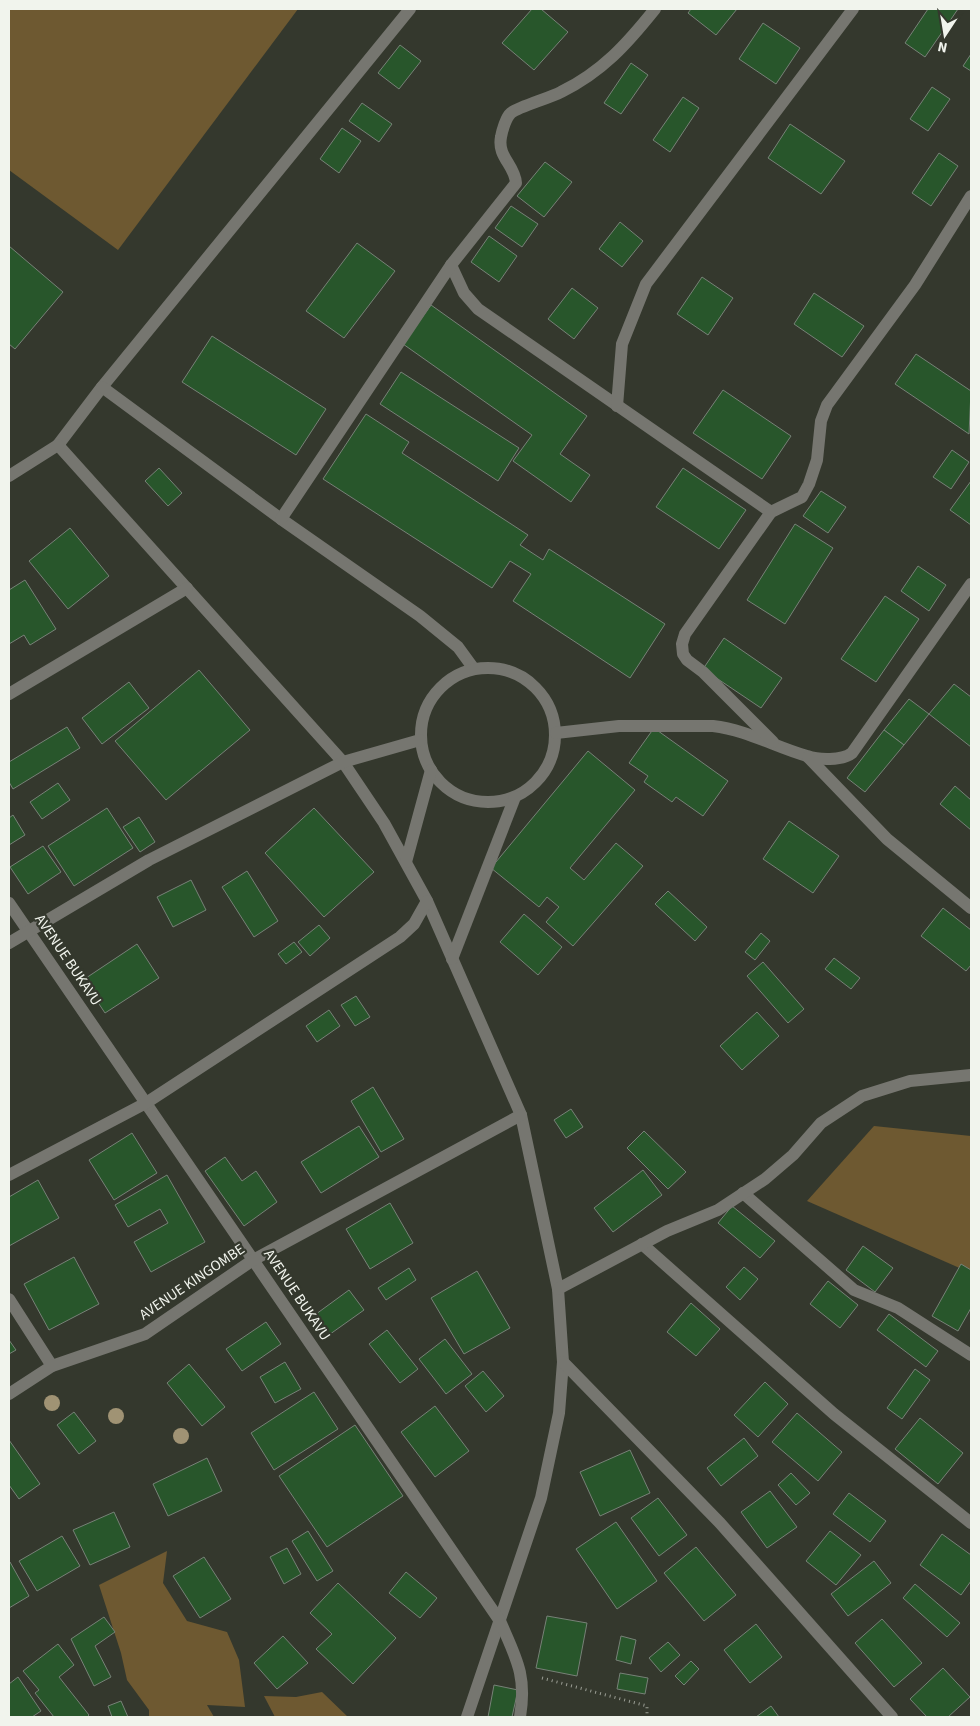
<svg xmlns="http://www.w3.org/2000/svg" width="980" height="1726" font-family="'Source Sans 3',sans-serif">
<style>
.green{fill:#6e5931}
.building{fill:#28562b;stroke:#778177}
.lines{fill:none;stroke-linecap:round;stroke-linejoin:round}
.path{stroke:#9b9e95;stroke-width:3;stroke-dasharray:1 4;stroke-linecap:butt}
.minor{stroke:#767670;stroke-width:12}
.tree{fill:#a09374}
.labels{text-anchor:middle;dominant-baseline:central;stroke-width:4.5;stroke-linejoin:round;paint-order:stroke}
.street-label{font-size:15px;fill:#f1f4ed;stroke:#34382d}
</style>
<rect width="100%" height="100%" fill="#34382d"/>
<g class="green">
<polygon points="9,9 298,9 118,250 9,170"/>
<polygon points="874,1126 971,1136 971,1273 807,1201"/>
<polygon points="167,1551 163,1583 187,1621 227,1632 239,1660 245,1707 207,1705 214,1717 149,1717 149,1710 127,1680 121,1653 99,1585"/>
<polygon points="322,1692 348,1717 275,1717 264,1696 296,1697"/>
</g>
<g class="building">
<polygon points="532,9 541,9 568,32 534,70 502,43"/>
<polygon points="691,9 737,9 716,35 688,13"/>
<polygon points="928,9 958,9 925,57 905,43"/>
<polygon points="763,23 800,48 776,84 739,59"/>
<polygon points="400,45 421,61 399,89 378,73"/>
<polygon points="971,54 971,71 963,66"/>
<polygon points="631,63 648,75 621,114 604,103"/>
<polygon points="932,87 950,99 928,131 910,119"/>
<polygon points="683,97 699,108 670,152 653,140"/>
<polygon points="362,103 392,124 379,142 349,121"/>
<polygon points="790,124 845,161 821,194 768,158"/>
<polygon points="342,128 361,141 339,173 320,159"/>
<polygon points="939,153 958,166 931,206 912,193"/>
<polygon points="545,162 572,182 544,217 517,196"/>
<polygon points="511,206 538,224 522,247 495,228"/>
<polygon points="620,222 643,241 622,267 599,249"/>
<polygon points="489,236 517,256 499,282 471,262"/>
<polygon points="357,243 395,271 344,338 306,311"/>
<polygon points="9,246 63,292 15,349 9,344"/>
<polygon points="702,277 733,298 708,335 677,314"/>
<polygon points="572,288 598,308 574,339 548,319"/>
<polygon points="814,293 864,326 842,357 794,324"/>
<polygon points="431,305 587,416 560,454 590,475 571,502 513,461 532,435 403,344"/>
<polygon points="212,336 326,409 296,455 182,382"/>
<polygon points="916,354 971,391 969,434 895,384"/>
<polygon points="401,372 519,448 498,481 380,404"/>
<polygon points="723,390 791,436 762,479 693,433"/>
<polygon points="366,414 409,442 402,453 528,535 520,545 543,560 549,549 665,624 630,678 513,601 531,574 510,561 492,588 323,479"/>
<polygon points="952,450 969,462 951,489 933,477"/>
<polygon points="159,468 182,493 168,506 145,481"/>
<polygon points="683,468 746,510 719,549 656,507"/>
<polygon points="971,481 971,525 950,510"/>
<polygon points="821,491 846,507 828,533 803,516"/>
<polygon points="795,524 833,548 785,624 747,600"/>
<polygon points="70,528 109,576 68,609 29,561"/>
<polygon points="918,566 946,585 929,611 901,591"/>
<polygon points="25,580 56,629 30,645 24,635 9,644 9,590"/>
<polygon points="885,596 919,619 876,682 841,659"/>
<polygon points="724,638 782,678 761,708 703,669"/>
<polygon points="199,670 250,730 166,800 115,741"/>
<polygon points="129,682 149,708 102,744 82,718"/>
<polygon points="954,684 971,697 971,747 929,714"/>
<polygon points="909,699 929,714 904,745 884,730"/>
<polygon points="67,727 80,748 13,789 9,782 9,762"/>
<polygon points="654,728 728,781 703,816 676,797 672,802 644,782 648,776 629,763"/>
<polygon points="884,730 904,745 865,792 847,778"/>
<polygon points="588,751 635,790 570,868 584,880 616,843 643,866 573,946 546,922 559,907 547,897 539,907 491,868"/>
<polygon points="58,783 70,800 42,819 30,802"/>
<polygon points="955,786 971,800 971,830 940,804"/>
<polygon points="107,808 133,848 74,886 48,846"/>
<polygon points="314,808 374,872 324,917 265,853"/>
<polygon points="13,815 25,835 9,845 9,818"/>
<polygon points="139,817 155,842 140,852 123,827"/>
<polygon points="789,821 839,856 813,893 763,859"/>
<polygon points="43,846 61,872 28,894 10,867"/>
<polygon points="247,871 278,921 254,937 222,887"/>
<polygon points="191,880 206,910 173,927 157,897"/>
<polygon points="668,891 707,927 695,941 655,904"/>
<polygon points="943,908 971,930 971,965 966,971 921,936"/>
<polygon points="524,914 562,947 538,975 500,942"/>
<polygon points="319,925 330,938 310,956 298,942"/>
<polygon points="761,933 770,941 755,960 745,952"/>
<polygon points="294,942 302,952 286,964 278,954"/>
<polygon points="137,944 159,978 105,1013 83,980"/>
<polygon points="834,958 860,978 851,989 825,969"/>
<polygon points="763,962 804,1009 788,1023 747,976"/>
<polygon points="356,996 370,1017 355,1026 341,1005"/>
<polygon points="329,1010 340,1026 317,1042 306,1026"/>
<polygon points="757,1012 779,1036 742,1070 720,1046"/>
<polygon points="373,1087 404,1139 381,1152 351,1101"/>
<polygon points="571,1109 583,1127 566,1138 554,1120"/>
<polygon points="359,1126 379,1157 321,1193 301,1162"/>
<polygon points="644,1131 686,1172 668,1189 627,1148"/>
<polygon points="132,1133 157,1173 114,1200 89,1160"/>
<polygon points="225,1157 242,1181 256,1171 277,1202 244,1226 205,1171"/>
<polygon points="643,1170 662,1195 613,1232 594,1208"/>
<polygon points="167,1175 205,1242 151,1272 134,1242 168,1223 160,1209 128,1227 115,1205"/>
<polygon points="38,1180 59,1218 9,1246 9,1197"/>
<polygon points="390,1203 413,1243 370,1269 346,1229"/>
<polygon points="732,1206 775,1241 760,1258 718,1223"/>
<polygon points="863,1246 893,1268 875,1292 846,1270"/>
<polygon points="74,1257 99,1304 49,1330 24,1284"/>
<polygon points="961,1264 971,1270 971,1308 958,1331 932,1316"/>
<polygon points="744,1267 758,1279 740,1300 726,1287"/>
<polygon points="409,1268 416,1280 386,1300 378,1288"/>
<polygon points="477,1271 510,1328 464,1354 431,1298"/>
<polygon points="828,1281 858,1305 840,1328 810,1304"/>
<polygon points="349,1290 364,1310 326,1337 312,1317"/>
<polygon points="691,1303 720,1329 696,1356 667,1332"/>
<polygon points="889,1314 938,1351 926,1367 877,1330"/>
<polygon points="266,1322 281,1344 242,1371 226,1349"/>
<polygon points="387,1330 418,1369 400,1383 369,1344"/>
<polygon points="445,1339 472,1374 446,1394 419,1359"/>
<polygon points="9,1340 16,1350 9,1354"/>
<polygon points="285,1362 301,1389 275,1403 260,1377"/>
<polygon points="189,1364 225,1407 202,1426 167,1383"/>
<polygon points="915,1369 930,1380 902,1419 887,1408"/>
<polygon points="483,1371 504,1396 486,1412 465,1386"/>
<polygon points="765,1382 788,1404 758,1437 734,1415"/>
<polygon points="314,1392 338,1429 274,1470 251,1433"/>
<polygon points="435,1406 469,1451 435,1477 401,1432"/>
<polygon points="74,1412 96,1441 79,1454 57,1425"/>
<polygon points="797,1413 842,1452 818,1481 772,1442"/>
<polygon points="920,1418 963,1453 938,1484 895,1449"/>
<polygon points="355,1425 403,1496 327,1547 279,1476"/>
<polygon points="744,1438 758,1456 721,1486 707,1468"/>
<polygon points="9,1440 40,1484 19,1499 9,1485"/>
<polygon points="630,1450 650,1493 600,1516 580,1472"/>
<polygon points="207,1458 222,1491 168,1516 153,1484"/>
<polygon points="791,1473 810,1493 796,1505 778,1485"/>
<polygon points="770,1491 797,1527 767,1548 741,1512"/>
<polygon points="849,1493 886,1521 870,1542 833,1514"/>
<polygon points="658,1498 687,1535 659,1556 631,1518"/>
<polygon points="114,1512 130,1547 90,1565 73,1530"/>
<polygon points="616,1522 657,1581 617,1609 576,1549"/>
<polygon points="308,1531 333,1571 317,1581 292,1541"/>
<polygon points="830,1531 861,1555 836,1585 806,1561"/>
<polygon points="942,1534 971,1555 971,1581 961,1595 920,1565"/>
<polygon points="62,1536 80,1566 37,1591 19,1561"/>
<polygon points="696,1547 736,1595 704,1621 664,1573"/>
<polygon points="287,1548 301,1574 284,1584 270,1557"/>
<polygon points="204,1557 231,1599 200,1618 173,1576"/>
<polygon points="874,1561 891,1583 848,1616 831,1594"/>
<polygon points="10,1562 29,1596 9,1608 9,1563"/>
<polygon points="406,1572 437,1598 420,1618 389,1593"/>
<polygon points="338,1583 396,1638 353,1684 316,1649 332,1634 310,1613"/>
<polygon points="915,1584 960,1623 947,1637 903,1598"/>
<polygon points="547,1616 587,1623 577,1676 536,1668"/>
<polygon points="104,1617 115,1632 95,1646 111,1677 94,1686 71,1639"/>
<polygon points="882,1619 922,1663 894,1687 855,1643"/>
<polygon points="756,1624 782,1657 750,1683 724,1650"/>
<polygon points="283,1636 308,1663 277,1689 254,1663"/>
<polygon points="621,1636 636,1640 631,1664 616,1660"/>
<polygon points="668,1642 680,1655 661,1672 649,1658"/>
<polygon points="58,1644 74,1665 59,1677 89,1715 87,1717 54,1717 35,1693 39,1690 23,1671"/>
<polygon points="691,1661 699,1669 684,1685 675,1676"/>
<polygon points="943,1668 970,1697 948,1717 927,1717 910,1699"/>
<polygon points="620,1673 648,1678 645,1694 617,1689"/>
<polygon points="18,1677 41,1711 32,1717 9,1717 9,1684"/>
<polygon points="494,1685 518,1690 512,1717 488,1717"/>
<polygon points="121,1701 128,1717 112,1717 108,1706"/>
<polygon points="771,1706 779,1717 756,1717"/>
</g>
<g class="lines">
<polyline class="path" points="542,1678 647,1706 647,1717"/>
<g class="minor">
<polyline points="410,9 102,387 58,445 343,762 384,823 427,901 521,1115 558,1289 563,1362 559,1413 541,1498 467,1717"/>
<polyline points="451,265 464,293 478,309 771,512"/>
<polyline points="102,387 281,519 420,616 458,647 474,669"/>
<polyline points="617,406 622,344 646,284 853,9"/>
<polyline points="9,476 58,445"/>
<path d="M 281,519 L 451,265 L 516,183 C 515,165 497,157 501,137 C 502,131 506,117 511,113 C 518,107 550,98 561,92 C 602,72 627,44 655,9"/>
<circle cx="488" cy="735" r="67"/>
<polyline points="9,694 187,588"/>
<path d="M 556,733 L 619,726 L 713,726 C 747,730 775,747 807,756 C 818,760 842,761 852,753 L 971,584"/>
<polyline points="773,742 703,672 687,660 683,654 682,644 685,634 771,512 802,497 809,484 817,460 821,421 827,405 915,285 971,196"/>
<polyline points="808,757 887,839 971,908"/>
<polyline points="406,862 431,770"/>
<path d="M 9,903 L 500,1621 C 516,1658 527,1675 520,1717"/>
<polyline points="9,943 149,860 343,762 420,740"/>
<polyline points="452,959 515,797"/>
<polyline points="9,1175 146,1103 400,937 414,924 427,901"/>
<polyline points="743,1193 854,1290 898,1308 971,1355"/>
<polyline points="642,1244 834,1414 971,1523"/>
<polyline points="558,1289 667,1231 718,1210 765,1179 793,1155 821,1123 862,1096 910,1081 971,1075"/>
<polyline points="9,1299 52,1366"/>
<polyline points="563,1362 720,1523 892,1717"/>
<polyline points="9,1394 52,1366 145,1334 253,1260 521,1115"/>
</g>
</g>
<g class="tree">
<circle cx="52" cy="1403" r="8"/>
<circle cx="116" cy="1416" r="8"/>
<circle cx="181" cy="1436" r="8"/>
</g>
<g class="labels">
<g class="street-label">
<text transform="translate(68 960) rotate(56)">AVENUE BUKAVU</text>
<text transform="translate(192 1282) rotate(-34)">AVENUE KINGOMBE</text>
<text transform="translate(297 1295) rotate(56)">AVENUE BUKAVU</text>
</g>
</g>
<rect width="980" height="1726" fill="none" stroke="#f1f4ed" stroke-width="20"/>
<g transform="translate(945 35) rotate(192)" stroke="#34382d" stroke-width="4" paint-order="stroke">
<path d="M0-4L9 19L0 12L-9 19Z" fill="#f1f4ed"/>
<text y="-8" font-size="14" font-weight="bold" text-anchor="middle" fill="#f1f4ed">N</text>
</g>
</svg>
